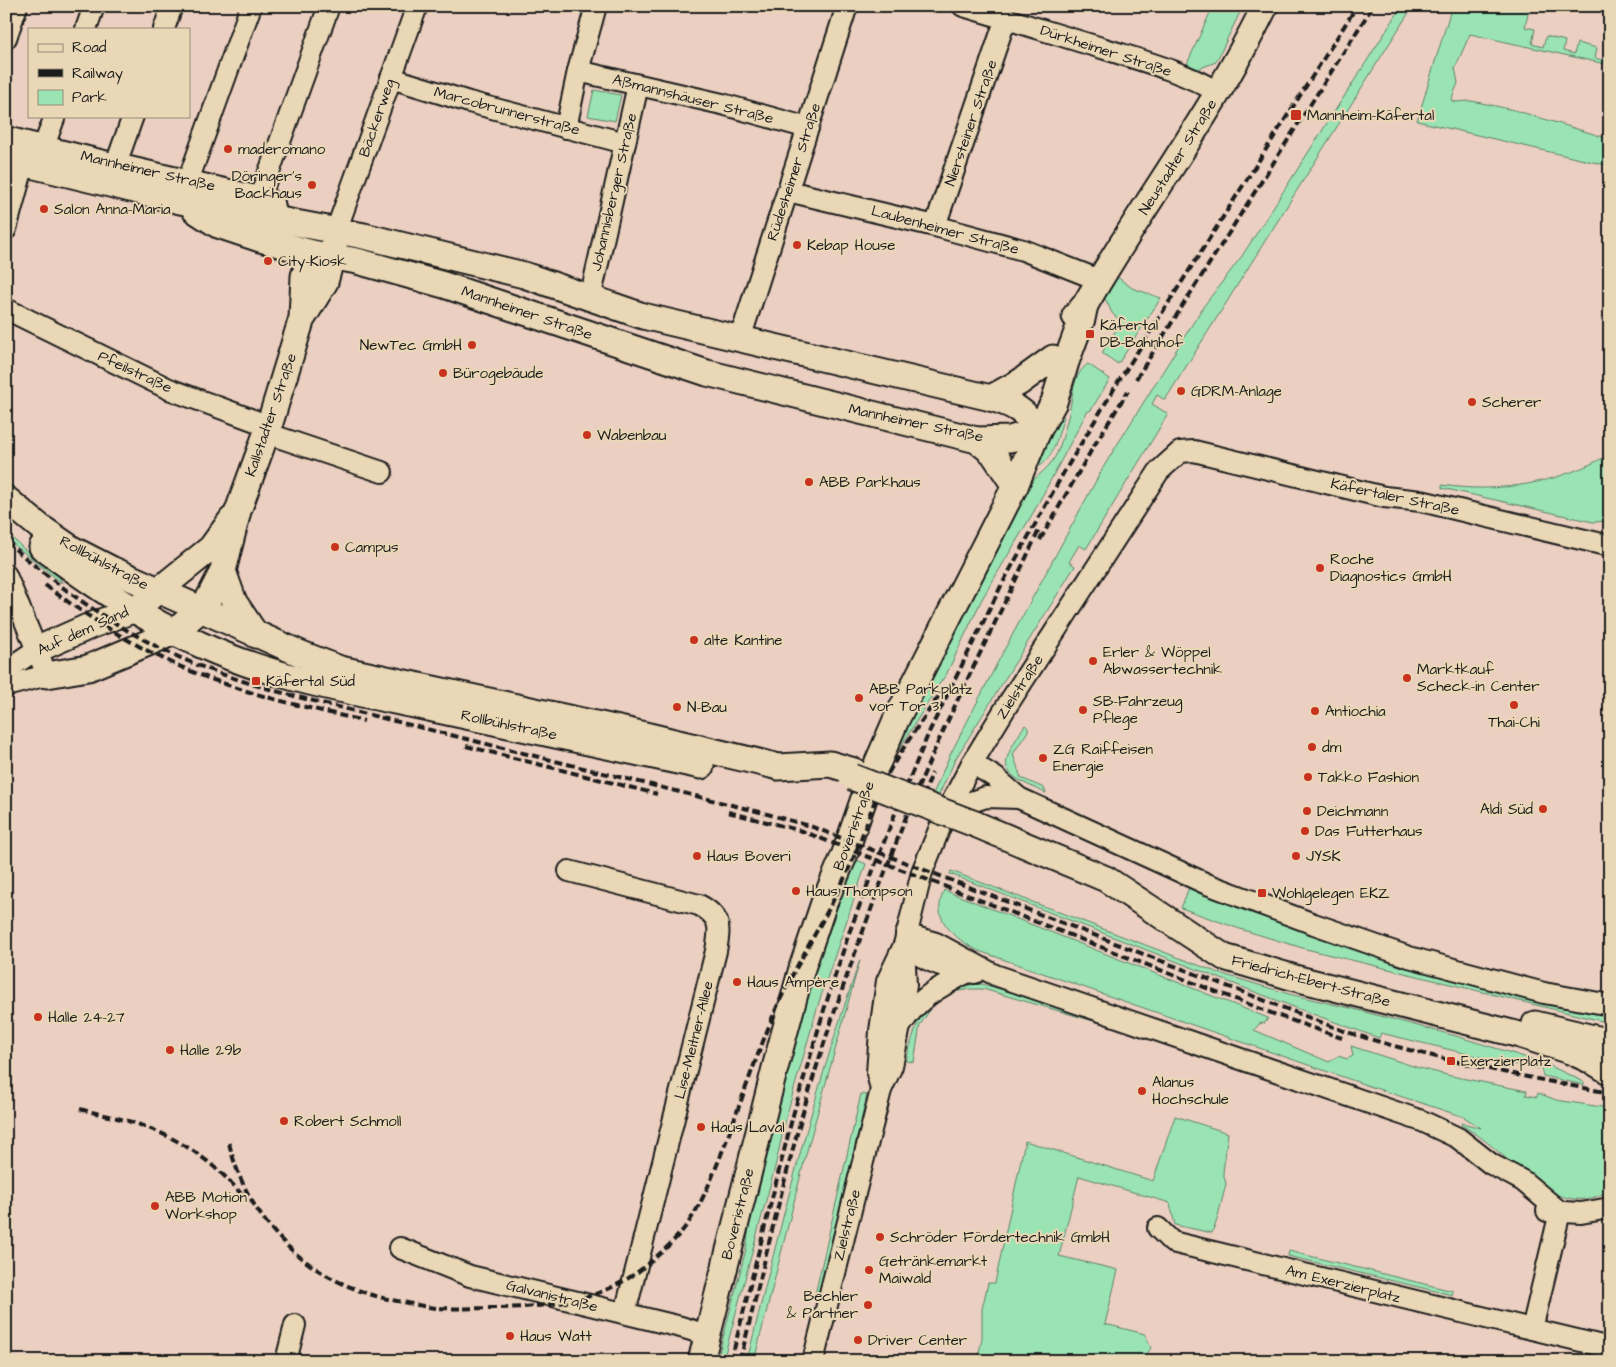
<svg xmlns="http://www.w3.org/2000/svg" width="1616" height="1367" font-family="'Architects Daughter',sans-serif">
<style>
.green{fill:#9ae4b3;stroke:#5b8068}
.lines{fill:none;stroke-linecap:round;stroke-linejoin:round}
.minor-casing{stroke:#1c1c1c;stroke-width:24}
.major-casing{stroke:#1c1c1c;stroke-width:29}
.minor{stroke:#e9d7b5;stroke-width:20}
.major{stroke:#e9d7b5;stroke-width:25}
.rail{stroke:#1c1c1c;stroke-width:4;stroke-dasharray:8 4;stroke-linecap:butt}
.major-bridge-casing{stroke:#1c1c1c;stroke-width:29;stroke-linecap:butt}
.major-bridge{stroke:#e9d7b5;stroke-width:25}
.poi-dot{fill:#c8321e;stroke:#e9d7b5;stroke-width:2}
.labels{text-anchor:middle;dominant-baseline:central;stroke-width:4;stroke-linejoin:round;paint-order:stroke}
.street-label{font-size:15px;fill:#1c1c1c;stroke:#e9d7b5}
.poi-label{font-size:15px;fill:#1c1c1c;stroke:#e9d7b5;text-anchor:start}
</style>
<rect width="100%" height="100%" fill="#ebcfc0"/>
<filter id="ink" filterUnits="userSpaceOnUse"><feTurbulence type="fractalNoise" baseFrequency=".02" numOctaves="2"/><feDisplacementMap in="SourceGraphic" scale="10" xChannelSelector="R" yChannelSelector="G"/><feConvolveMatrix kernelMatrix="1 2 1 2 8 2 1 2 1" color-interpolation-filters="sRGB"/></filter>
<g filter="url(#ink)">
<g class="green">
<polygon points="1213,6 1243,6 1216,62 1182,75"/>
<polygon points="1402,6 1413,6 1165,400 1157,395 1152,404 1168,414 1086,549 1079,545 1069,562 1075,566 956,758 931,812 926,810 950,755 1002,654 1104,466 1203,307 1242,256"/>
<polygon points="1452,6 1530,6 1525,27 1535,29 1532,44 1543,47 1546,36 1565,41 1563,51 1574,54 1577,43 1597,48 1595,58 1606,61 1610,51 1610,65 1470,34 1455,68 1458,83 1451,100 1454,102 1472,101 1514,110 1610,139 1610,166 1417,121"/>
<polygon points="594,90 621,95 615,121 588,116"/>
<polygon points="1163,202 1117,277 1132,288 1161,298 1118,364 1102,353 1121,322 1112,313 1106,300 1102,298"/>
<path d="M 1088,364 L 1110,379 L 1091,410 L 1087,412 L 1033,513 L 982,599 L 946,675 L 940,683 L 890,764 L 908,720 L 969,593 L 1031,482 C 1040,474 1049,467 1055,457 C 1061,446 1066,426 1069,413 C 1073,396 1072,375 1088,364 Z"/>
<path d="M 1058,412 L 1064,417 C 1058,433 1054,460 1038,467 Z"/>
<path d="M 1610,454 L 1610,521 L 1593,522 L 1442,488 L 1442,485 C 1498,494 1560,483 1610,454 Z"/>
<polygon points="6,532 24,549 59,576 62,583 6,538"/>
<path d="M 1025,725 L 1028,728 L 1028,731 L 1013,754 L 1021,778 L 1044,788 L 1046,793 C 998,772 997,769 1025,725 Z"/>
<polygon points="857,860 866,864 818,1005 787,1114 775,1167 723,1361 717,1361 746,1249 754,1190 802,999 835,908"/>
<polygon points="951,871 1219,973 1289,994 1354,1009 1456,1036 1544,1063 1584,1082 1584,1085 1543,1076 1541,1069 1514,1064 1513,1065 1381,1033 1379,1038 1299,1009 953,875 950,874"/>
<polygon points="1190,885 1245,911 1375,956 1442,975 1610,1012 1610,1023 1306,949 1240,929 1181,908"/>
<path d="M 944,890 L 1268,1018 L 1265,1023 L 1259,1024 L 1254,1030 L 1329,1062 L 1338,1056 L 1347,1059 L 1353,1056 L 1351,1046 L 1419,1068 L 1451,1076 L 1527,1091 L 1526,1095 L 1537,1097 L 1538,1093 L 1556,1100 L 1608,1108 L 1610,1109 L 1610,1190 C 1560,1221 1520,1167 1484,1140 C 1477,1134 1469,1130 1461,1125 L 1462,1123 L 1481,1128 L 1464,1117 L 1369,1086 L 979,951 C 964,944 941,928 940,910 C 939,903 942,896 944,890 Z"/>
<path d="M 860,960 L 805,1158 L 754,1361 L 747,1361 C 780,1226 814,1091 860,960 Z"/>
<path d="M 982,984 L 1105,1019 L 1104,1024 L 983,989 L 971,989 L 953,992 L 935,1002 L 920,1025 L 914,1062 L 906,1061 C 919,1014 925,986 982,984 Z"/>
<polygon points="861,1094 867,1095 819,1300 814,1299"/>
<polygon points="1175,1116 1228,1133 1223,1172 1226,1184 1217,1220 1212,1233 1175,1225 1170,1203 1079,1176 1059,1256 1118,1270 1105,1324 1145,1334 1151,1348 1145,1357 1139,1361 977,1361 982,1339 982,1309 988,1283 995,1283 1025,1141 1153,1181"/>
<polygon points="1289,1251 1453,1291 1452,1295 1288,1256"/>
</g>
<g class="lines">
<g class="minor-casing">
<g id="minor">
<path d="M 963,6 C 1011,20 1058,35 1105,49 C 1143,61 1185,72 1219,93"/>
<polyline points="86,29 94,6"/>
<polyline points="164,29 172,6"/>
<polyline points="6,38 17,6"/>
<polyline points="578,71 722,104 808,128"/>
<polyline points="391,78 469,102 625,143"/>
<polyline points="566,128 578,71 596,6"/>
<polyline points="6,137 116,164 260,197 274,203 277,218"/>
<polyline points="44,146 55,116"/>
<polyline points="116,164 133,116"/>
<polyline points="188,181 251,6"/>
<polyline points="788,191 935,226 1023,250 1089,276 1098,282"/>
<polyline points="260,197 329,6"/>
<polyline points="935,226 1006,18"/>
<polyline points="6,229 24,163"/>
<polyline points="336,231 417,6"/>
<polyline points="590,299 638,85"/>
<polyline points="6,309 169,389 269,426"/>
<polyline points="740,339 847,6"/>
<polyline points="266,433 382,472"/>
<polyline points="6,575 47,675 6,686"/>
<polyline points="6,670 36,650"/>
<polyline points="972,763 996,778 1019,798 1207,884 1314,924 1409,957 1544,993 1610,1005"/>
<polyline points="945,815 971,802 986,797 1019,798"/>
<path d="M 569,871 L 699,905 C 722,917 720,928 716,951 L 625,1313"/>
<polyline points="906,934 936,943 995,975 1422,1121 1458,1138 1491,1164 1523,1181 1560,1212"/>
<path d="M 904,945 C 924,961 950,970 975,973"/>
<path d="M 901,1025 C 919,997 940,987 968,972"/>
<polyline points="881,1090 877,1073 880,1031 887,981 904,945 922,872 945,815 972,763 1008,704 1159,471 1180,452 1194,451 1384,497 1421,501 1610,546"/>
<polyline points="1547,1211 1581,1213 1610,1208"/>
<polyline points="1158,1228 1172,1242 1610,1348"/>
<polyline points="400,1248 470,1276 681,1327 707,1335"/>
<polyline points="1532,1329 1560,1212"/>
<polyline points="286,1361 295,1325"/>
<polyline points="813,1361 881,1090 892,1066 900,1026 906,985 904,947"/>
</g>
</g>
<g class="major-casing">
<g id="major">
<path d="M 6,159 L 180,201 L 364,236 L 524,275 L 643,316 L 991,398 C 1014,405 1025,410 1038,431"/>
<polyline points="195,210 218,225 260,239 312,253 357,261 444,285 707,373 977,440 1010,439 1038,431"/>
<polyline points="304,316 325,282 332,256 335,240"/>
<path d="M 1075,316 L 1085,305 C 1143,204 1214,111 1265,6"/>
<polyline points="991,398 1020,382 1053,358"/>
<polyline points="977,440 993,453 1015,486"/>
<polyline points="6,499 40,527 72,549 111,569 299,653 340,669 628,731 771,765 778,767 830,764 854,771"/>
<path d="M 42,547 C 92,584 142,618 199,644 C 269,677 348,691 424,707 C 516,727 609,746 701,766"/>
<polyline points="223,571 234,602 256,635"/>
<polyline points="36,650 90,626 133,610 139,606 211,548 232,519"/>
<polyline points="47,675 88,668 174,632 200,610 209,598 223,571 238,511 269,426 302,318 304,276 312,253"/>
<polyline points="975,824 1106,879 1224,957 1295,978 1520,1035 1570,1051 1594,1062 1610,1072"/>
<polyline points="1535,1024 1610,1042"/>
<polyline points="701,1361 775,1068 802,968 824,903 844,856 871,778 896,720 1015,486 1038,431 1054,402 1066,362 1082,319 1085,305"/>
</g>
</g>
<use href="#minor" class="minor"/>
<use href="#major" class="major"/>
<g class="rail">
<polyline points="1136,379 1373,6"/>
<polyline points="1040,540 1092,449 1128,391"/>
<path d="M 6,541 C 61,590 122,633 190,662 C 226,677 264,688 302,698 L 760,812 L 810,826 L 1344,1031 C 1431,1059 1520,1076 1610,1093"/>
<path d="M 45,585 C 101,627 161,663 228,685 C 272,700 318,710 364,721"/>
<polyline points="466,746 657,794"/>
<polyline points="919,808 932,773"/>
<polyline points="728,812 802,831 830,842 1279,1016 1342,1038"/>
<path d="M 80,1109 C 101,1115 123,1118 143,1126 C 183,1140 216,1164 243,1196"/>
<path d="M 229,1143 C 249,1227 313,1285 397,1301 C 410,1303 423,1307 437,1308 C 458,1309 479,1308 500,1308 C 561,1306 609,1300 656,1257 C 671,1244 684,1231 694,1214 C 708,1190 717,1165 727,1139 C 743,1096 758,1052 776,1009 C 794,968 818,931 838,891 C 844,879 850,867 855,854 C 864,833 870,810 880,789 C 897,754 921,723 942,691"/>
<polyline points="731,1361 793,1115 824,1010 849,933 896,811 930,730 1001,586 1064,472 1117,384 1357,6"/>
<path d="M 740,1361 C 760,1280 779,1199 801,1119 C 830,1017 868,916 906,817 C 945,719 995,626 1039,530"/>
</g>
<g class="major-bridge-casing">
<polyline id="major-bridge" points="852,777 975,824"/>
</g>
<use href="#major-bridge" class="major-bridge"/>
</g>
</g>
<g class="poi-dot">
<rect x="1290" y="109" width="12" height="12" rx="2.5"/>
<circle cx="228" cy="149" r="5"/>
<circle cx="312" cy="185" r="5"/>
<circle cx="44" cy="209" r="5"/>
<circle cx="797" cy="245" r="5"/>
<circle cx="268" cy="261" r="5"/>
<rect x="1085" y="329" width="10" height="10" rx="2.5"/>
<circle cx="472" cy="345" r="5"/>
<circle cx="443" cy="373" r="5"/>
<circle cx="1181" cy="391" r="5"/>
<circle cx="1472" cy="402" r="5"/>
<circle cx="587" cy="435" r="5"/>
<circle cx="809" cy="482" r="5"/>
<circle cx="335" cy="547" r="5"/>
<circle cx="1320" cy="568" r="5"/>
<circle cx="694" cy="640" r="5"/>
<circle cx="1093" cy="661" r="5"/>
<circle cx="1407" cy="678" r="5"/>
<rect x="251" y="676" width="10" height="10" rx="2.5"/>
<circle cx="859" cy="698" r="5"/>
<circle cx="1514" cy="705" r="5"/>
<circle cx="677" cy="707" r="5"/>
<circle cx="1083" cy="710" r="5"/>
<circle cx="1315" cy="711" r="5"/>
<circle cx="1312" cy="747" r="5"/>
<circle cx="1043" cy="758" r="5"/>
<circle cx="1308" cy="777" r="5"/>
<circle cx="1543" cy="809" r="5"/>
<circle cx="1307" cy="811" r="5"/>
<circle cx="1305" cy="831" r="5"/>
<circle cx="697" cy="856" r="5"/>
<circle cx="1296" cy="856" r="5"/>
<circle cx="796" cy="891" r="5"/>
<rect x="1257" y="888" width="10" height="10" rx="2.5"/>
<circle cx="737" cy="982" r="5"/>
<circle cx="38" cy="1017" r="5"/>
<circle cx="170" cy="1050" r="5"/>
<rect x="1446" y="1056" width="10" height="10" rx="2.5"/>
<circle cx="1142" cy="1091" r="5"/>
<circle cx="284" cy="1121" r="5"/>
<circle cx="701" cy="1127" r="5"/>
<circle cx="155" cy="1206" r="5"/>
<circle cx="880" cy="1237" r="5"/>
<circle cx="869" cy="1270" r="5"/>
<circle cx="868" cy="1305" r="5"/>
<circle cx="510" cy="1336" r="5"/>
<circle cx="858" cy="1340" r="5"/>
</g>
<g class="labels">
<g class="street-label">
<text transform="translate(1106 51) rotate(18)">Dürkheimer Straße</text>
<text transform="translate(693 99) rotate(14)">Aßmannshäuser Straße</text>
<text transform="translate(507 111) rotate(15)">Marcobrunnerstraße</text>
<text transform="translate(377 118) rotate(-71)">Bäckerweg</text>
<text transform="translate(971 123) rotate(-71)">Niersteiner Straße</text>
<text transform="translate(1178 157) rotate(-58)">Neustadter Straße</text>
<text transform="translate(148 171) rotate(13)">Mannheimer Straße</text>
<text transform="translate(794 172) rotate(-72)">Rüdesheimer Straße</text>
<text transform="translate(614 192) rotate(-77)">Johannisberger Straße</text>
<text transform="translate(945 230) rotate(15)">Laubenheimer Straße</text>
<text transform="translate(527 313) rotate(19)">Mannheimer Straße</text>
<text transform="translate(135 372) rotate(25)">Pfeilstraße</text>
<text transform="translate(271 415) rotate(-71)">Kallstadter Straße</text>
<text transform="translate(916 423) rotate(12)">Mannheimer Straße</text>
<text transform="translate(1395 497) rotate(12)">Käfertaler Straße</text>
<text transform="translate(104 563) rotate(28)">Rollbühlstraße</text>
<text transform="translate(83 631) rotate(-24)">Auf dem Sand</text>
<text transform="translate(1020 687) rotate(-57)">Zielstraße</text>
<text transform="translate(509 725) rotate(12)">Rollbühlstraße</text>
<text transform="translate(854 826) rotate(-70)">Boveristraße</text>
<text transform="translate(1311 981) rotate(15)">Friedrich-Ebert-Straße</text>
<text transform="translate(694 1040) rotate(-76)">Lise-Meitner-Allee</text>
<text transform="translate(738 1214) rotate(-76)">Boveristraße</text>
<text transform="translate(847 1225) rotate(-76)">Zielstraße</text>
<text transform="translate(1343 1284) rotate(14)">Am Exerzierplatz</text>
<text transform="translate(552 1296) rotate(14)">Galvanistraße</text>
</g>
<g class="poi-label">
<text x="1307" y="115">Mannheim-Käfertal</text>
<text x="238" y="149">maderomano</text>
<text x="302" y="176" text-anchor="end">Döringer's<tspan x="302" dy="17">Backhaus</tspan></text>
<text x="54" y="209">Salon Anna-Maria</text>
<text x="807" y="245">Kebap House</text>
<text x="278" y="261">City-Kiosk</text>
<text x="1100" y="325">Käfertal<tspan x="1100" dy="17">DB-Bahnhof</tspan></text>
<text x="462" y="345" text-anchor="end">NewTec GmbH</text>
<text x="453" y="373">Bürogebäude</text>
<text x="1191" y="391">GDRM-Anlage</text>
<text x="1482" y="402">Scherer</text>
<text x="597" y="435">Wabenbau</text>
<text x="819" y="482">ABB Parkhaus</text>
<text x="345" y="547">Campus</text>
<text x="1330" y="559">Roche<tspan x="1330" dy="17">Diagnostics GmbH</tspan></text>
<text x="704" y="640">alte Kantine</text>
<text x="1103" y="652">Erler &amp; Wöppel<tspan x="1103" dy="17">Abwassertechnik</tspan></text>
<text x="1417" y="669">Marktkauf<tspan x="1417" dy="17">Scheck-in Center</tspan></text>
<text x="266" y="681">Käfertal Süd</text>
<text x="869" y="689">ABB Parkplatz<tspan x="869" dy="17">vor Tor 3</tspan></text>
<text x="1093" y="701">SB-Fahrzeug<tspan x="1093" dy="17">Pflege</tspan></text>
<text x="687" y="707">N-Bau</text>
<text x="1325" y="711">Antiochia</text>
<text x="1514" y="722" text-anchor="middle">Thai-Chi</text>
<text x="1322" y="747">dm</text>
<text x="1053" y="749">ZG Raiffeisen<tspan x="1053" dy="17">Energie</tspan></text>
<text x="1318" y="777">Takko Fashion</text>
<text x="1533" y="809" text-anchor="end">Aldi Süd</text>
<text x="1317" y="811">Deichmann</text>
<text x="1315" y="831">Das Futterhaus</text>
<text x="707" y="856">Haus Boveri</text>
<text x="1306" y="856">JYSK</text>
<text x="806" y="891">Haus Thompson</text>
<text x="1272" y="893">Wohlgelegen EKZ</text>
<text x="747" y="982">Haus Ampère</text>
<text x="48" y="1017">Halle 24-27</text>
<text x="180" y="1050">Halle 29b</text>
<text x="1461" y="1061">Exerzierplatz</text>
<text x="1152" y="1082">Alanus<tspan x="1152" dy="17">Hochschule</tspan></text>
<text x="294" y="1121">Robert Schmoll</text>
<text x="711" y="1127">Haus Laval</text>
<text x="165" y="1197">ABB Motion<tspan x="165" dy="17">Workshop</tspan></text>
<text x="890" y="1237">Schröder Fördertechnik GmbH</text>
<text x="879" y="1261">Getränkemarkt<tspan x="879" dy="17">Maiwald</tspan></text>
<text x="858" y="1296" text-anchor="end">Bechler<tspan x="858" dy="17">&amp; Partner</tspan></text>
<text x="520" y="1336">Haus Watt</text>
<text x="868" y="1340">Driver Center</text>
</g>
</g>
<rect width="1616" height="1367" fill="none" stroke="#e9d7b5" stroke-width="25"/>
<rect x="12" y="12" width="1591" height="1342" fill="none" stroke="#1c1c1c" stroke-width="2" filter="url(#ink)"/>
<rect x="28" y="28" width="162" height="90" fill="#e9d7b5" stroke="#978c78"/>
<rect x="38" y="44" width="25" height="8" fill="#e9d7b5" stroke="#978c78"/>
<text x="72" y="52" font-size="15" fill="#1c1c1c">Road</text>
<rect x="38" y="69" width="25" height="8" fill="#1c1c1c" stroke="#978c78"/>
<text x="72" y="78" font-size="15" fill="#1c1c1c">Railway</text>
<rect x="38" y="90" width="25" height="15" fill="#9ae4b3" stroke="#978c78"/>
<text x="72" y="102" font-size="15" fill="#1c1c1c">Park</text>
</svg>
